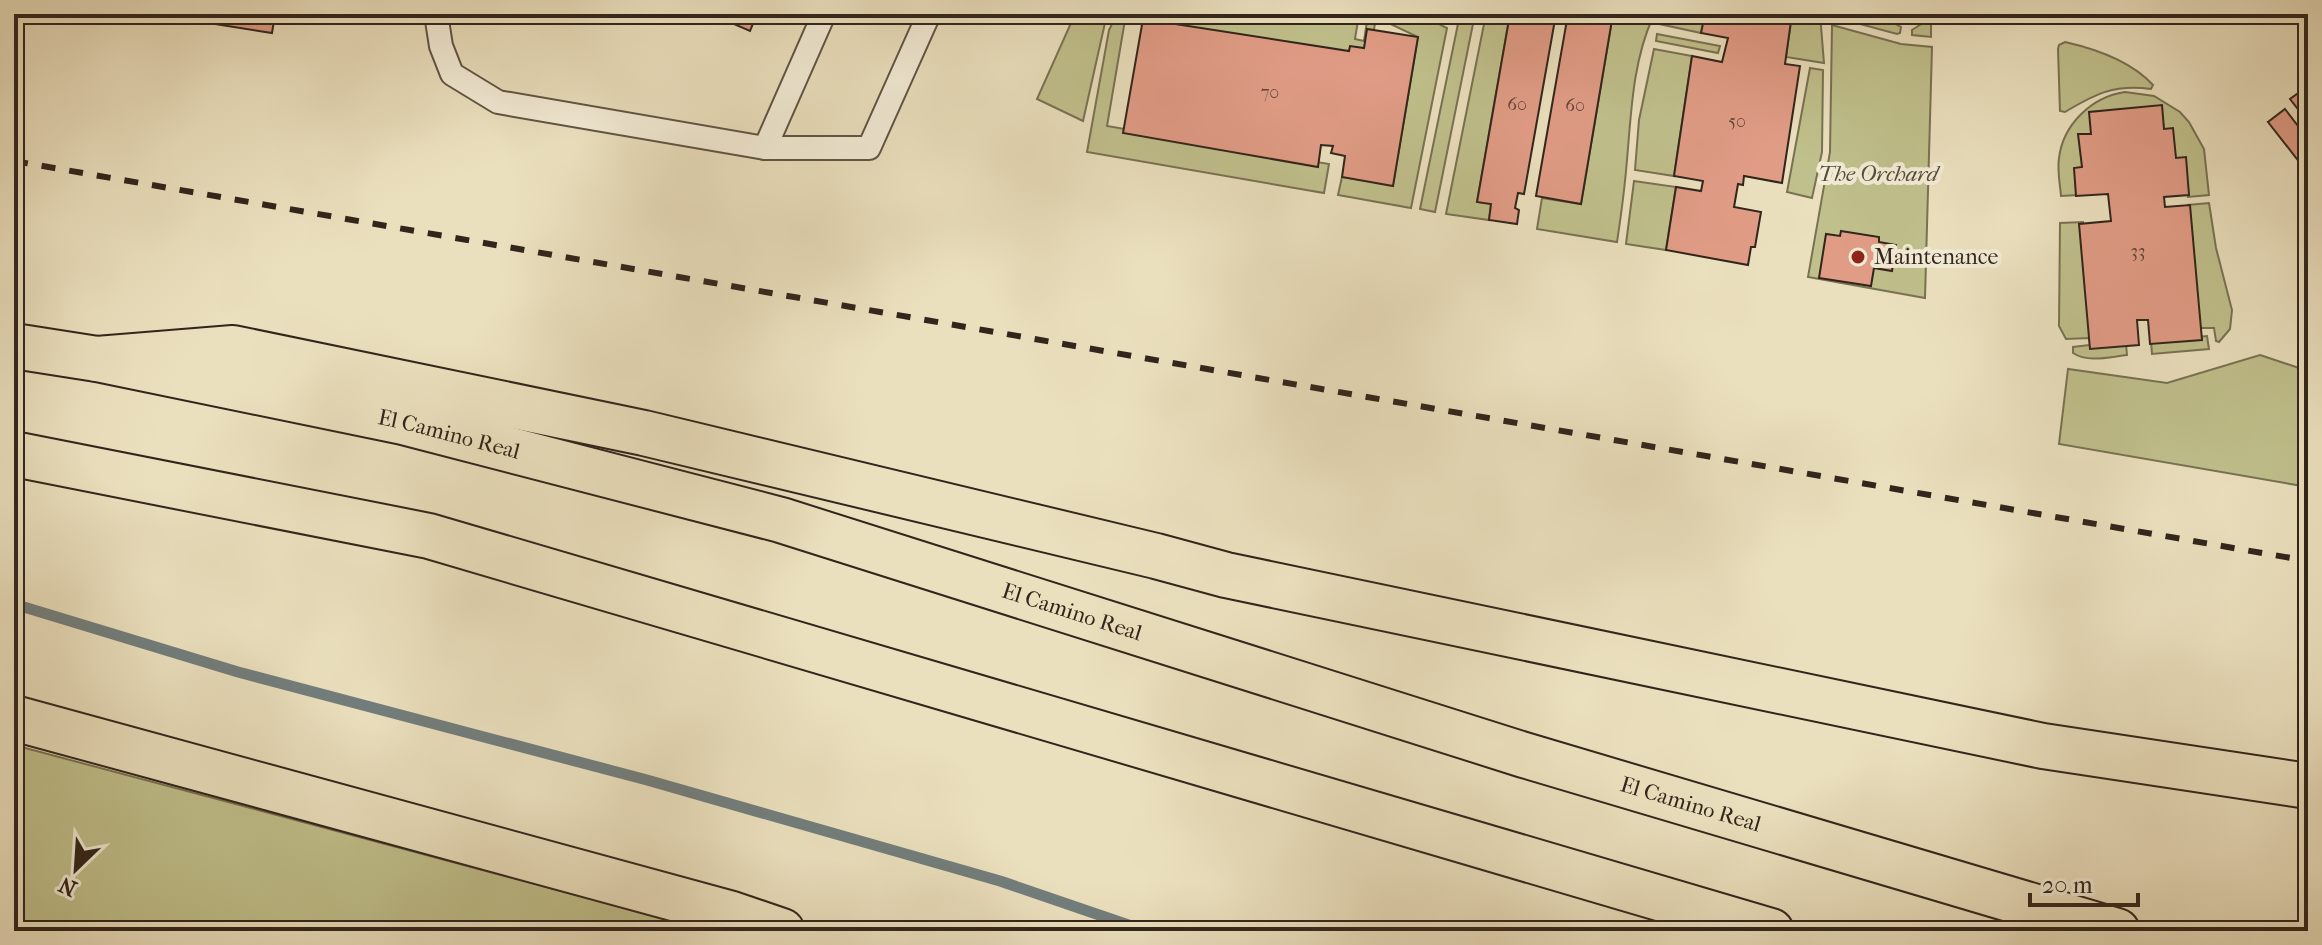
<svg xmlns="http://www.w3.org/2000/svg" width="2322" height="945" font-family="'IM FELL French Canon',serif">
<style>
.green{fill:#c0c08c;stroke:#787254;stroke-width:2}
.lines{fill:none;stroke-linecap:round;stroke-linejoin:round}
.stream{stroke:#727e7d;stroke-width:11}
.building{fill:#e19c86;stroke:#31251c;stroke-width:2}
.lane-casing{stroke:#605444;stroke-width:26}
.highway-casing{stroke:#31251c;stroke-width:48}
.lane{stroke:#f2ebd5;stroke-width:22}
.highway{stroke:#ebe0be;stroke-width:44}
.rail{stroke:#31251c;stroke-width:6;stroke-dasharray:14 14;stroke-linecap:butt}
.poi-dot{fill:#8f2418;stroke:#f2ebd5;stroke-width:3}
.labels{text-anchor:middle;dominant-baseline:central;stroke-width:8;stroke-linejoin:round;paint-order:stroke}
.number-label{font-size:18px;fill:#5d4336}
.park-label{font-size:22px;font-style:italic;fill:#554c38;stroke:#f2ebd5}
.poi-label{font-size:22px;fill:#31251c;stroke:#f2ebd5;text-anchor:start}
.street-label{font-size:22px;fill:#31251c;stroke:#f2ebd5}
</style>
<rect width="100%" height="100%" fill="#ebe0be"/>
<filter id="stains"><feTurbulence type="fractalNoise" baseFrequency=".0025" numOctaves="4"/><feColorMatrix values="0 0 0 0 .2 0 0 0 0 .09 0 0 0 0 .02 0 0 0 .5 -.17"/></filter>
<radialGradient id="worn" r=".72"><stop offset=".6" stop-color="#630" stop-opacity="0"/><stop offset="1" stop-color="#630" stop-opacity=".3"/></radialGradient>
<g class="green">
<polygon points="1075,14 1107,14 1083,121 1037,99"/>
<polygon points="1117,14 1359,14 1355,39 1364,41 1368,14 1419,14 1447,28 1411,208 1338,195 1342,177 1393,185 1418,37 1376,17 1369,61 1125,20 1107,126 1329,164 1324,193 1087,152 1109,30"/>
<polygon points="1460,14 1475,14 1435,212 1420,209"/>
<polygon points="1486,14 1510,14 1477,202 1491,204 1489,220 1446,214"/>
<path d="M 1613,14 L 1633,14 L 1653,17 C 1630,67 1631,127 1625,181 C 1623,201 1620,222 1617,242 L 1537,229 L 1542,198 L 1581,204 Z"/>
<polygon points="1663,14 1705,14 1701,33 1659,24"/>
<polygon points="1792,14 1820,14 1824,63 1786,57"/>
<polygon points="1829,14 1888,14 1894,23 1901,27 1900,33 1897,34 1830,16"/>
<polygon points="1927,14 1931,14 1931,37 1912,35 1912,30 1926,21"/>
<polygon points="1832,25 1901,44 1932,47 1925,298 1808,277 1830,152"/>
<polygon points="1657,34 1720,46 1718,53 1656,41"/>
<path d="M 2065,42 C 2096,49 2131,61 2153,85 L 2151,89 C 2114,84 2095,94 2065,112 L 2060,111 L 2058,49 L 2059,45 Z"/>
<polygon points="1654,49 1692,56 1674,176 1635,170 1639,120"/>
<polygon points="1810,68 1823,70 1822,152 1812,198 1787,192"/>
<path d="M 2125,92 L 2154,96 L 2180,112 L 2189,122 L 2204,149 L 2209,195 L 2188,197 L 2185,159 L 2175,160 L 2093,135 L 2079,195 L 2061,196 C 2060,184 2057,170 2059,158 C 2063,125 2091,97 2125,92 Z"/>
<polygon points="1634,181 1676,187 1666,250 1626,244"/>
<polygon points="2209,203 2216,248 2232,310 2230,329 2219,342 2216,341 2214,328 2200,328 2188,205"/>
<path d="M 2083,222 L 2092,346 L 2126,344 L 2127,355 C 2109,357 2088,363 2073,353 L 2073,347 L 2090,345 L 2089,338 L 2066,339 L 2059,326 L 2060,223 Z"/>
<polygon points="2207,336 2209,349 2152,354 2151,341"/>
<polygon points="2260,355 2308,371 2308,487 2059,444 2068,369 2167,383"/>
<polygon points="14,745 711,931 14,931"/>
</g>
<g class="lines">
<polyline class="stream" points="14,604 238,672 647,780 1000,881 1146,931"/>
</g>
<g class="building">
<polygon points="152,14 275,14 272,33"/>
<polygon points="711,14 757,14 750,31"/>
<polygon points="1510,14 1556,14 1524,194 1518,193 1515,208 1519,210 1517,224 1489,220 1491,204 1477,202"/>
<polygon points="1568,14 1613,14 1581,204 1536,196"/>
<polygon points="1705,14 1792,14 1785,64 1800,66 1782,183 1744,176 1743,185 1738,184 1734,207 1761,212 1755,247 1751,247 1748,265 1666,250 1676,187 1701,191 1703,181 1674,176 1692,56 1722,62 1728,38 1701,33"/>
<polygon points="1143,19 1349,51 1350,46 1364,48 1367,29 1418,37 1393,186 1342,177 1345,156 1331,153 1333,146 1321,145 1318,167 1123,133"/>
<polygon points="2308,86 2308,122 2290,99"/>
<polygon points="2162,105 2164,129 2173,128 2176,158 2186,157 2189,195 2164,197 2165,207 2190,205 2202,340 2150,344 2148,320 2137,320 2139,345 2090,349 2079,224 2111,221 2108,194 2076,196 2074,168 2082,167 2078,134 2091,134 2089,112"/>
<polygon points="2285,109 2308,139 2308,150 2297,159 2268,122"/>
<polygon points="1841,231 1879,237 1879,242 1896,245 1892,271 1874,268 1871,286 1819,278 1826,234 1840,236"/>
</g>
<g class="lines">
<g class="lane-casing">
<g id="lane">
<polyline points="436,14 441,46 452,74 498,102 765,148 869,148 929,14"/>
<polyline points="765,148 824,14"/>
</g>
</g>
<g class="highway-casing">
<g id="highway">
<path id="s1" d="M 14,346 L 97,359 L 403,422 L 781,520 L 1524,755 L 2117,931"/>
<polyline points="97,359 233,348 644,433 1156,556 1226,575 2043,746 2308,786"/>
<polyline points="14,454 429,536 1771,931"/>
<polyline points="14,718 732,914 782,931"/>
</g>
</g>
<use href="#lane" class="lane"/>
<use href="#highway" class="highway"/>
<polyline class="rail" points="14,161 2308,561"/>
</g>
<circle class="poi-dot" cx="1858" cy="257" r="8"/>
<g class="labels">
<g class="number-label">
<text x="1270" y="92">70</text>
<text x="1517" y="104">60</text>
<text x="1575" y="105">60</text>
<text x="1737" y="121">50</text>
<text x="2138" y="251">33</text>
</g>
<g class="park-label">
<text x="1878" y="174">The Orchard</text>
</g>
<g class="poi-label">
<text x="1874" y="257">Maintenance</text>
</g>
<g class="street-label">
<text stroke="none"><textPath href="#s1" startOffset="444">El Camino Real</textPath></text>
<text stroke="none"><textPath href="#s1" startOffset="1092">El Camino Real</textPath></text>
<text stroke="none"><textPath href="#s1" startOffset="1740">El Camino Real</textPath></text>
</g>
</g>
<rect width="2322" height="945" fill="none" stroke="#ebe0be" stroke-width="48"/>
<rect x="16" y="16" width="2290" height="913" fill="none" stroke="#31251c" stroke-width="4"/>
<rect x="24" y="24" width="2274" height="897" fill="none" stroke="#31251c" stroke-width="2"/>
<g transform="translate(76 869) rotate(205)" stroke="#f2ebd5" stroke-width="6" paint-order="stroke">
<path d="M0-6L14 30L0 20L-14 30Z" fill="#31251c"/>
<text y="-12" font-size="22" font-weight="bold" text-anchor="middle" fill="#31251c">N</text>
</g>
<path d="M2030 893v12h108v-12" fill="none" stroke="#31251c" stroke-width="4"/>
<text x="2042" y="893" font-size="24" fill="#31251c" stroke="#f2ebd5" stroke-width="6" paint-order="stroke">20 m</text>
<rect width="100%" height="100%" filter="url(#stains)"/>
<rect width="100%" height="100%" fill="url(#worn)"/>
</svg>
